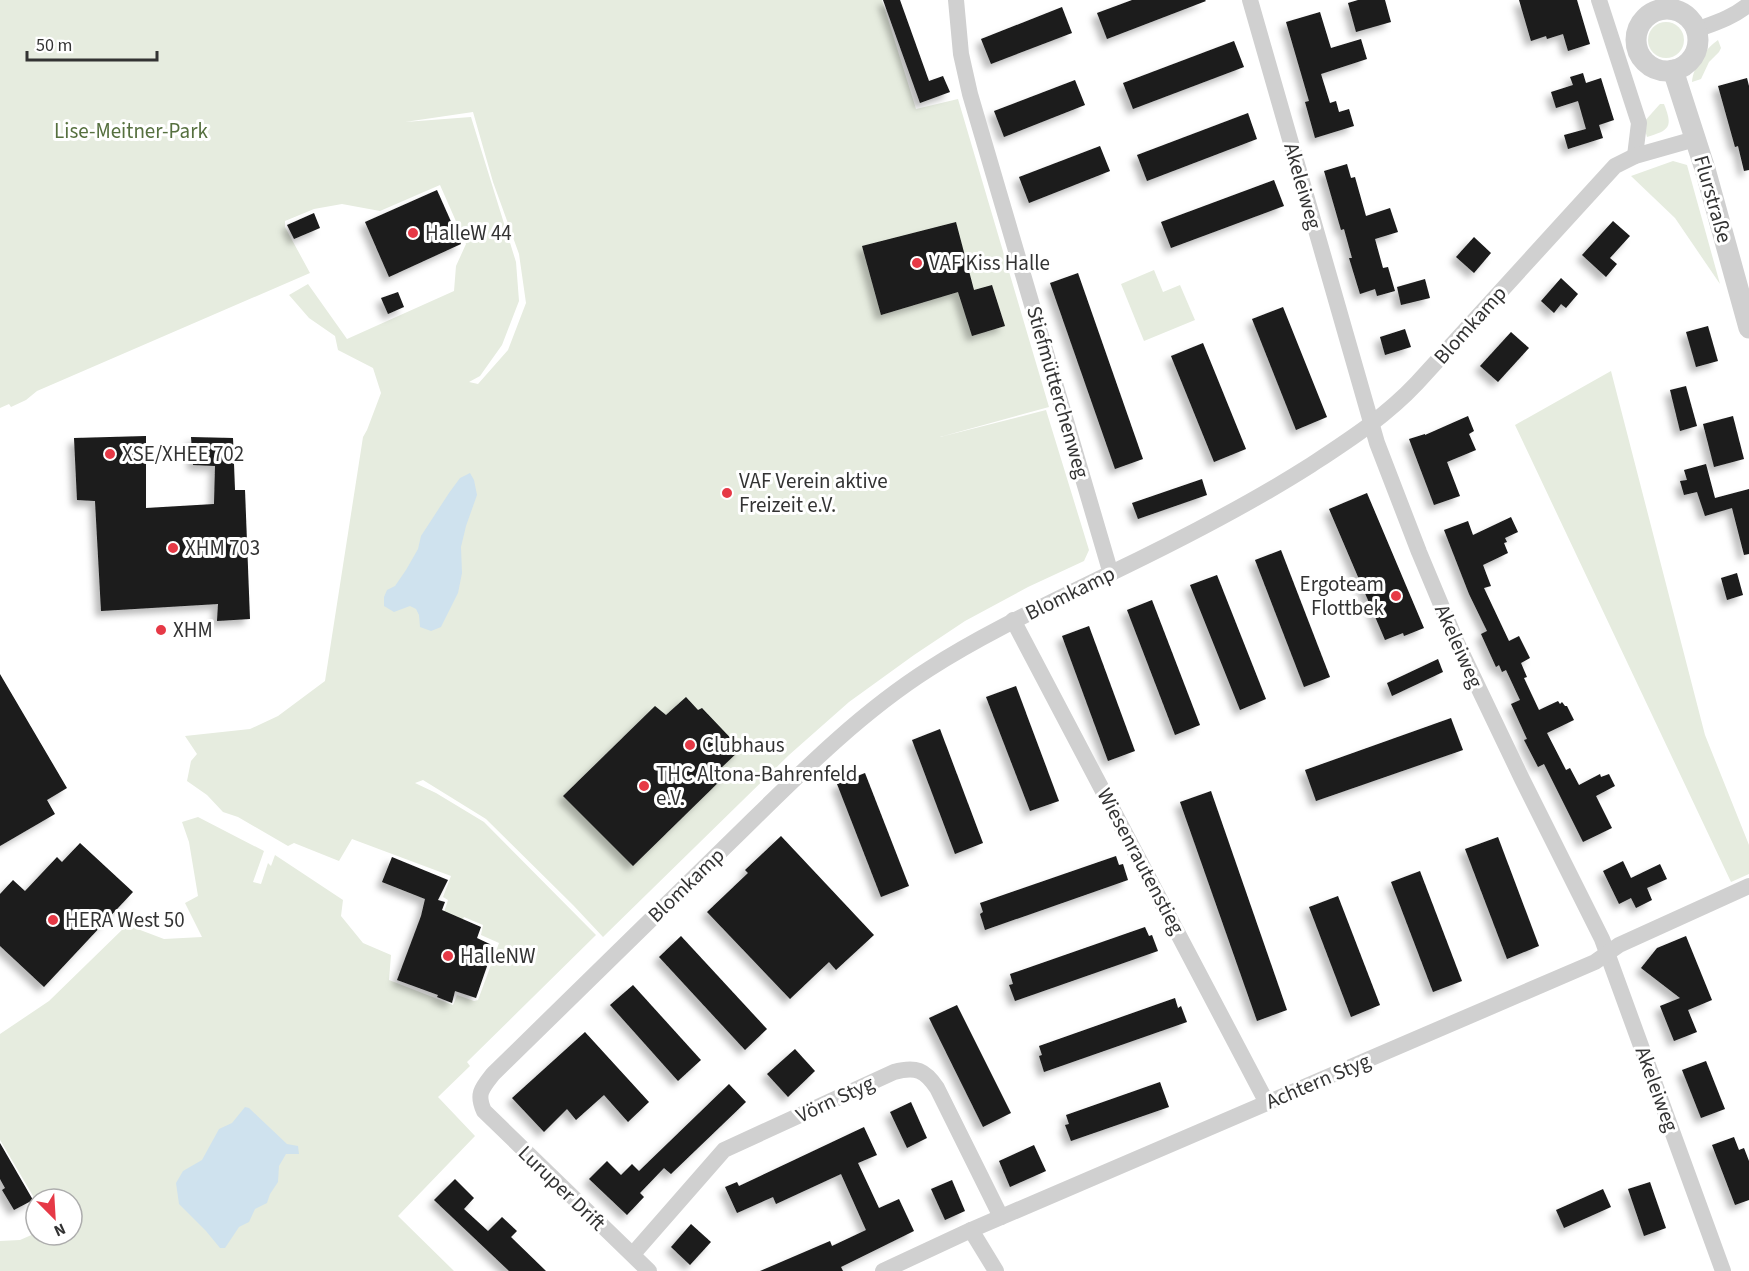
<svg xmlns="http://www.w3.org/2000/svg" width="1749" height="1271" font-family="'Source Sans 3',sans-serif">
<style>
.green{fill:#e6ecdf;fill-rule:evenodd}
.water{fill:#cfe2ee}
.building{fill:#1a1a1a;filter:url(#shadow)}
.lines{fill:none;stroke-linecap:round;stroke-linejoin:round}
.minor{stroke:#d0d0d0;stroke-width:16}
.tertiary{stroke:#d0d0d0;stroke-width:21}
.poi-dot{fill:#e63946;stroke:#fff;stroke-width:2}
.labels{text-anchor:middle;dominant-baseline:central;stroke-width:6;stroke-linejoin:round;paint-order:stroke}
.park-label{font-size:21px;fill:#56703f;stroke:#fff}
.street-label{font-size:21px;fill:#333;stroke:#fff}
.poi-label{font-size:21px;fill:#333;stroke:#fff;text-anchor:start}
</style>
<defs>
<filter id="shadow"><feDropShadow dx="-5.5" dy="5.5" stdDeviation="3" flood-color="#0004"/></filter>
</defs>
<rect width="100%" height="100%" fill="#fff"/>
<g class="green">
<path d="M 0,0 L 882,0 L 916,109 L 958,99 L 1049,407 L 940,437 L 1046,410 L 1089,550 L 1084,561 L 1028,587 L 965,621 L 914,655 L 849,702 L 789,755 L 603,937 L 573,905 L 486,819 L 423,780 L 415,783 L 436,793 L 484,822 L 596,935 L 467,1062 L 470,1066 L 438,1097 L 475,1136 L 398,1216 L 454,1271 L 0,1271 L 0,1241 L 20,1240 L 36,1233 L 36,1235 L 72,1235 L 72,1199 L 36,1199 L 36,1201 L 0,1140 L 0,1034 L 49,1001 L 127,925 L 164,939 L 202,937 L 185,903 L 198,896 L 189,842 L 182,822 L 198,817 L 264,851 L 253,882 L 261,884 L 268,863 L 271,866 L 275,855 L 343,900 L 341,916 L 363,943 L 391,955 L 389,980 L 453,1005 L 457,995 L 474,1001 L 478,1000 L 499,943 L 481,935 L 483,925 L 464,917 L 460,925 L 442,918 L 448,900 L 443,897 L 451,876 L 352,839 L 339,861 L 294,843 L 288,846 L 238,817 L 223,812 L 207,795 L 187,781 L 191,761 L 197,754 L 185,736 L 250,729 L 278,716 L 325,681 L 363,437 L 367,430 L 381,393 L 373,368 L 338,350 L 335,336 L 309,318 L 289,295 L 308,284 L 347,339 L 454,291 L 456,266 L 466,244 L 440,185 L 380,211 L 342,204 L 314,209 L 285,221 L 285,227 L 310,273 L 37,391 L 26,400 L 11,407 L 9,404 L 0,408 ZM 473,112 L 493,182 L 519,254 L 526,303 L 508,350 L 478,384 L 469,382 L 480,376 L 502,345 L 519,301 L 516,262 L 471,117 L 405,122 Z"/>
<circle cx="1666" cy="40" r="18"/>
<path d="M 1718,40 L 1721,48 L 1719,52 L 1709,62 L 1701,79 L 1692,82 C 1693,67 1706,48 1718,40 Z"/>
<path d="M 1660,104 L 1664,104 C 1673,127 1670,130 1647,137 L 1643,123 Z"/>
<polygon points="1673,161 1687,165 1720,284 1675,218 1631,176"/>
<polygon points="1154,270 1163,292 1180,285 1195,320 1144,341 1121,284"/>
<polygon points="1611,371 1705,735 1749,845 1749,874 1731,882 1515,425"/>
</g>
<g class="water">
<polygon points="470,473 474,480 477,495 466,526 461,547 462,573 458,593 441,627 431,631 420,627 419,615 416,609 410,606 394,612 384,606 384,597 387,590 395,586 406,570 418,549 421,536 449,493 460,478"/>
<polygon points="245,1107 249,1108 287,1144 298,1146 299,1154 286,1154 279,1166 278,1182 270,1194 267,1203 255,1209 249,1222 239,1227 225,1248 220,1248 206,1231 179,1204 176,1183 183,1171 202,1160 219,1129 232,1123"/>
</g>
<g class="building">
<polygon points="883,0 900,0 929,81 943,76 950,92 920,103"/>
<polygon points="1132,0 1205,0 1206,1 1107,39 1097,13"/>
<polygon points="1358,0 1385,0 1391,22 1356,32 1348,3"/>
<polygon points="1519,0 1577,0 1590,44 1568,51 1563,34 1547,39 1546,36 1531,41"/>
<polygon points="1062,7 1072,33 991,64 981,39"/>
<polygon points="1320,12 1331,48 1361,39 1367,59 1321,74 1330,103 1336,101 1339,112 1349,109 1354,126 1315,138 1305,102 1309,101 1286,22"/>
<polygon points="1234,41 1244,67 1133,109 1123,83"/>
<polygon points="1583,73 1586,83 1601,78 1614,120 1599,125 1603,138 1568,149 1564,135 1586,129 1578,101 1556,108 1551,92 1573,85 1570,77"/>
<polygon points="1747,78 1749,86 1749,170 1744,171 1738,146 1735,147 1718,86"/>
<polygon points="1075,80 1085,105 1004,137 994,111"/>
<polygon points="1248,113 1257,139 1147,181 1137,155"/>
<polygon points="1100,146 1110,171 1029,203 1019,177"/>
<polygon points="1347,164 1351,178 1355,177 1366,216 1390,208 1398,232 1375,239 1383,268 1388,267 1395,291 1377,296 1375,289 1360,294 1349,258 1352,258 1344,229 1341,230 1324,171"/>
<polygon points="1274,180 1284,206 1171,248 1161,222"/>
<polygon points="437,190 461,244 389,277 365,222"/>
<polygon points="314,213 320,228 294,239 287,225"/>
<polygon points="1613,221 1630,236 1610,258 1617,264 1606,277 1582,255"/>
<polygon points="956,222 974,290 992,285 1005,326 972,336 958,292 881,315 862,246"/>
<polygon points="1474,237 1491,253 1474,273 1456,257"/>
<polygon points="1078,273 1143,459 1115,469 1050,283"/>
<polygon points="1561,278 1578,294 1566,308 1561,304 1554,313 1541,301"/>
<polygon points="1425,279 1430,298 1401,305 1397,287"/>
<polygon points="398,292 404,307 388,314 381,298"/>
<polygon points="1283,307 1327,417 1296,430 1252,319"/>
<polygon points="1708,326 1718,361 1696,367 1686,332"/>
<polygon points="1405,329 1411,347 1385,355 1380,337"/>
<polygon points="1511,332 1529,348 1498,382 1480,366"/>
<polygon points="1203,343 1246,449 1214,462 1171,356"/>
<polygon points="1686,386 1697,426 1680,431 1670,390"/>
<polygon points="1468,416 1474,431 1469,434 1476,450 1447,462 1460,496 1434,505 1409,439 1425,434 1425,435"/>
<polygon points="1733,416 1744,459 1714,467 1703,424"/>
<polygon points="146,436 146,508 214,504 215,466 193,465 191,437 233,438 235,490 245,490 250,619 217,621 218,604 101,611 95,501 77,500 74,438"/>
<polygon points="1706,464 1715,498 1749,489 1749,554 1744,555 1732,508 1705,516 1697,492 1684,495 1680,481 1687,480 1684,470"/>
<polygon points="1202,479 1207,495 1138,519 1132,503"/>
<polygon points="1367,493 1424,628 1404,636 1403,633 1385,640 1329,509"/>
<polygon points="1511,517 1518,532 1505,538 1507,542 1504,543 1508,553 1483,565 1491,586 1484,588 1509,641 1519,636 1530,658 1521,663 1527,677 1524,678 1539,710 1558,701 1560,704 1562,702 1565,706 1567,706 1574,720 1547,733 1566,770 1570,768 1579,785 1600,774 1601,777 1609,774 1615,786 1596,796 1612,828 1583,842 1544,764 1538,767 1524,740 1527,739 1511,704 1520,700 1506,670 1502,672 1499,665 1496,667 1481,634 1487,631 1469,594 1444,530 1468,521 1473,535"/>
<polygon points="1281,550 1330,677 1304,687 1255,560"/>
<polygon points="1737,573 1743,595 1727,600 1721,578"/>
<polygon points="1217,575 1266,699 1240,710 1190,585"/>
<polygon points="1152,600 1200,725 1175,735 1127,610"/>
<polygon points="1089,626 1135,751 1108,761 1062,636"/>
<polygon points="1438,659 1443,672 1392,696 1387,683"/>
<polygon points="0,674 67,788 47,800 55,814 0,846"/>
<polygon points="1016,686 1059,801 1030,811 986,697"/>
<polygon points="686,697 698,710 702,708 741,749 720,769 726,775 633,866 563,796 655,706 666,715"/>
<polygon points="1451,718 1463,750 1316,801 1305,770"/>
<polygon points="940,729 983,843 955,854 912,740"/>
<polygon points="865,773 909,886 881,897 837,784"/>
<polygon points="1211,791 1287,1010 1257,1021 1180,802"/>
<polygon points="781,836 874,935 836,970 829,962 790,999 707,912 748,873 745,870"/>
<polygon points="1498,837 1539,946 1507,959 1465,849"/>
<polygon points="80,843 133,892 44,987 0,946 0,894 13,880 25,891 57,857 62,862"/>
<polygon points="1116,856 1119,865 1123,864 1128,880 985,930 980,914 983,912 980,903"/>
<polygon points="392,857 448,880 438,900 445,902 442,910 481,927 477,938 494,946 476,998 455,991 452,1003 437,997 438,995 397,980 421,916 425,899 382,882"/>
<polygon points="1623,861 1631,878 1660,864 1667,879 1647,888 1652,900 1636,908 1631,898 1619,904 1603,871"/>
<polygon points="1420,871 1462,981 1433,992 1391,882"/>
<polygon points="1338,896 1380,1005 1351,1017 1309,907"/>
<polygon points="1145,927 1149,936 1152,935 1158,951 1015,1001 1009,985 1013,984 1010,974"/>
<polygon points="681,936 767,1029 745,1050 659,957"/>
<polygon points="1686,936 1712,1000 1688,1010 1697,1032 1674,1041 1660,1006 1680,998 1641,968 1657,948"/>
<polygon points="633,985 701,1060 678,1081 610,1005"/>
<polygon points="1175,998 1178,1008 1181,1006 1187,1022 1044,1072 1039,1056 1042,1055 1039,1046"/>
<polygon points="957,1005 1011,1113 983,1127 929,1018"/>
<polygon points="585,1032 649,1102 628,1122 604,1095 576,1120 567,1109 544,1132 512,1098"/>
<polygon points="795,1049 815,1071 788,1097 767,1074"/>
<polygon points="1706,1061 1725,1109 1701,1118 1682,1070"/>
<polygon points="1160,1082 1169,1107 1071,1141 1065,1125 1069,1124 1066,1115"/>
<polygon points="729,1084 746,1102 671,1174 664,1168 640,1193 644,1197 627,1215 589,1179 607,1161 621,1175 632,1164 639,1171"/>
<polygon points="911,1102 927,1138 907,1148 890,1112"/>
<polygon points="864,1127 877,1155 858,1163 879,1208 899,1199 914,1231 841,1267 843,1271 760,1271 830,1241 832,1246 866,1230 841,1174 776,1204 773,1197 737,1213 725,1187 737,1182 739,1186"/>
<polygon points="1734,1137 1739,1150 1744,1148 1749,1161 1749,1200 1735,1205 1712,1145"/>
<polygon points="0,1143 33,1200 14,1210 2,1190 5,1188 0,1179"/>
<polygon points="1034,1145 1046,1171 1010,1187 999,1161"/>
<polygon points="455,1179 474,1198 464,1209 488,1231 502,1217 517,1231 511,1237 546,1271 509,1271 434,1200"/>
<polygon points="952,1180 965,1211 945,1220 931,1189"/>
<polygon points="1650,1182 1666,1228 1644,1236 1628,1189"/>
<polygon points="1603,1189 1611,1207 1564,1228 1556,1210"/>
<polygon points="691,1224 711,1242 690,1265 671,1247"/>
</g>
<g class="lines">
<g class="minor">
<polyline points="956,0 961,54 970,94 1111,574"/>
<polyline points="1250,0 1377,443 1419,552 1457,643 1522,779 1602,939 1723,1271"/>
<polyline points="1599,0 1639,123 1635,156"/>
<path d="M 1696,30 C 1715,23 1734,17 1749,4"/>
<polyline points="1013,620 1267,1103"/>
<polyline points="971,1230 996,1271"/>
<path d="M 633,1254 L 724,1150 L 894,1072 C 916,1066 925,1070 937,1088 L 1001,1217"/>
<path d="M 649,1271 L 484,1111 C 476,1094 482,1088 493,1074 C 569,999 646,924 723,849 C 788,786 852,718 929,669 C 985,633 1046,605 1105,576 C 1176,542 1245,507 1311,465 C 1349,440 1385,417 1417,383 L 1615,166 L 1635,156 L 1695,139"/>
<polyline points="883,1271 971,1230 1595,962 1619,945 1749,886"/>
</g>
<g class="tertiary">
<circle cx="1667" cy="40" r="31"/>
<polyline points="1673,70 1705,169 1749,328"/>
</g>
</g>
<g class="poi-dot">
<circle cx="413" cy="233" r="6"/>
<circle cx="917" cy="263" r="6"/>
<circle cx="110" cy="454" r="6"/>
<circle cx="727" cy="493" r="6"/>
<circle cx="173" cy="548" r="6"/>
<circle cx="1396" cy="596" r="6"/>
<circle cx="161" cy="630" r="6"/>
<circle cx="690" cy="745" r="6"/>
<circle cx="644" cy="786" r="6"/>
<circle cx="53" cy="920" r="6"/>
<circle cx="448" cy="956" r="6"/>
</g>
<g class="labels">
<g class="park-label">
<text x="131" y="131">Lise-Meitner-Park</text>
</g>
<g class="street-label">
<text transform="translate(1303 186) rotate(74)">Akeleiweg</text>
<text transform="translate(1713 199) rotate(74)">Flurstraße</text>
<text transform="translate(1470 325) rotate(-48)">Blomkamp</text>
<text transform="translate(1058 392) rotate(74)">Stiefmütterchenweg</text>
<text transform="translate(1070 593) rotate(-26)">Blomkamp</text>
<text transform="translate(1459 646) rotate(66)">Akeleiweg</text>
<text transform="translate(1141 861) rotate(62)">Wiesenrautenstieg</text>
<text transform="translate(686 885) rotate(-44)">Blomkamp</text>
<text transform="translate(1318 1081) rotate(-23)">Achtern Styg</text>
<text transform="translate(1657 1089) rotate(70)">Akeleiweg</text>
<text transform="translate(835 1099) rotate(-25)">Vörn Styg</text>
<text transform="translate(562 1188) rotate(44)">Luruper Drift</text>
</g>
<g class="poi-label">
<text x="425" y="233">HalleW 44</text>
<text x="929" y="263">VAF Kiss Halle</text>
<text x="122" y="454">XSE/XHEE 702</text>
<text x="739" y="481">VAF Verein aktive<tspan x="739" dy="24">Freizeit e.V.</tspan></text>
<text x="185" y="548">XHM 703</text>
<text x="1384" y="584" text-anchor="end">Ergoteam<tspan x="1384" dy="24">Flottbek</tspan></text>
<text x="173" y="630">XHM</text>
<text x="702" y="745">Clubhaus</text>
<text x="656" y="774">THC Altona-Bahrenfeld<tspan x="656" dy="24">e.V.</tspan></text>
<text x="65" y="920">HERA West 50</text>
<text x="460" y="956">HalleNW</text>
</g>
</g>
<g transform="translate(54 1217) rotate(156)"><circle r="28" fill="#ffffff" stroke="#adadad" stroke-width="1.5"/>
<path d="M0-4.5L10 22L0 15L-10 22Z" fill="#e63946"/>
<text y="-9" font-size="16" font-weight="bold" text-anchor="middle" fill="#333333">N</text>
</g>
<path d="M27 51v9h130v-9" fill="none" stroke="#333333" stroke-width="3"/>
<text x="36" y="51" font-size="18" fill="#333333" stroke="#ffffff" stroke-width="4.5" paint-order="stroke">50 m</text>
</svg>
